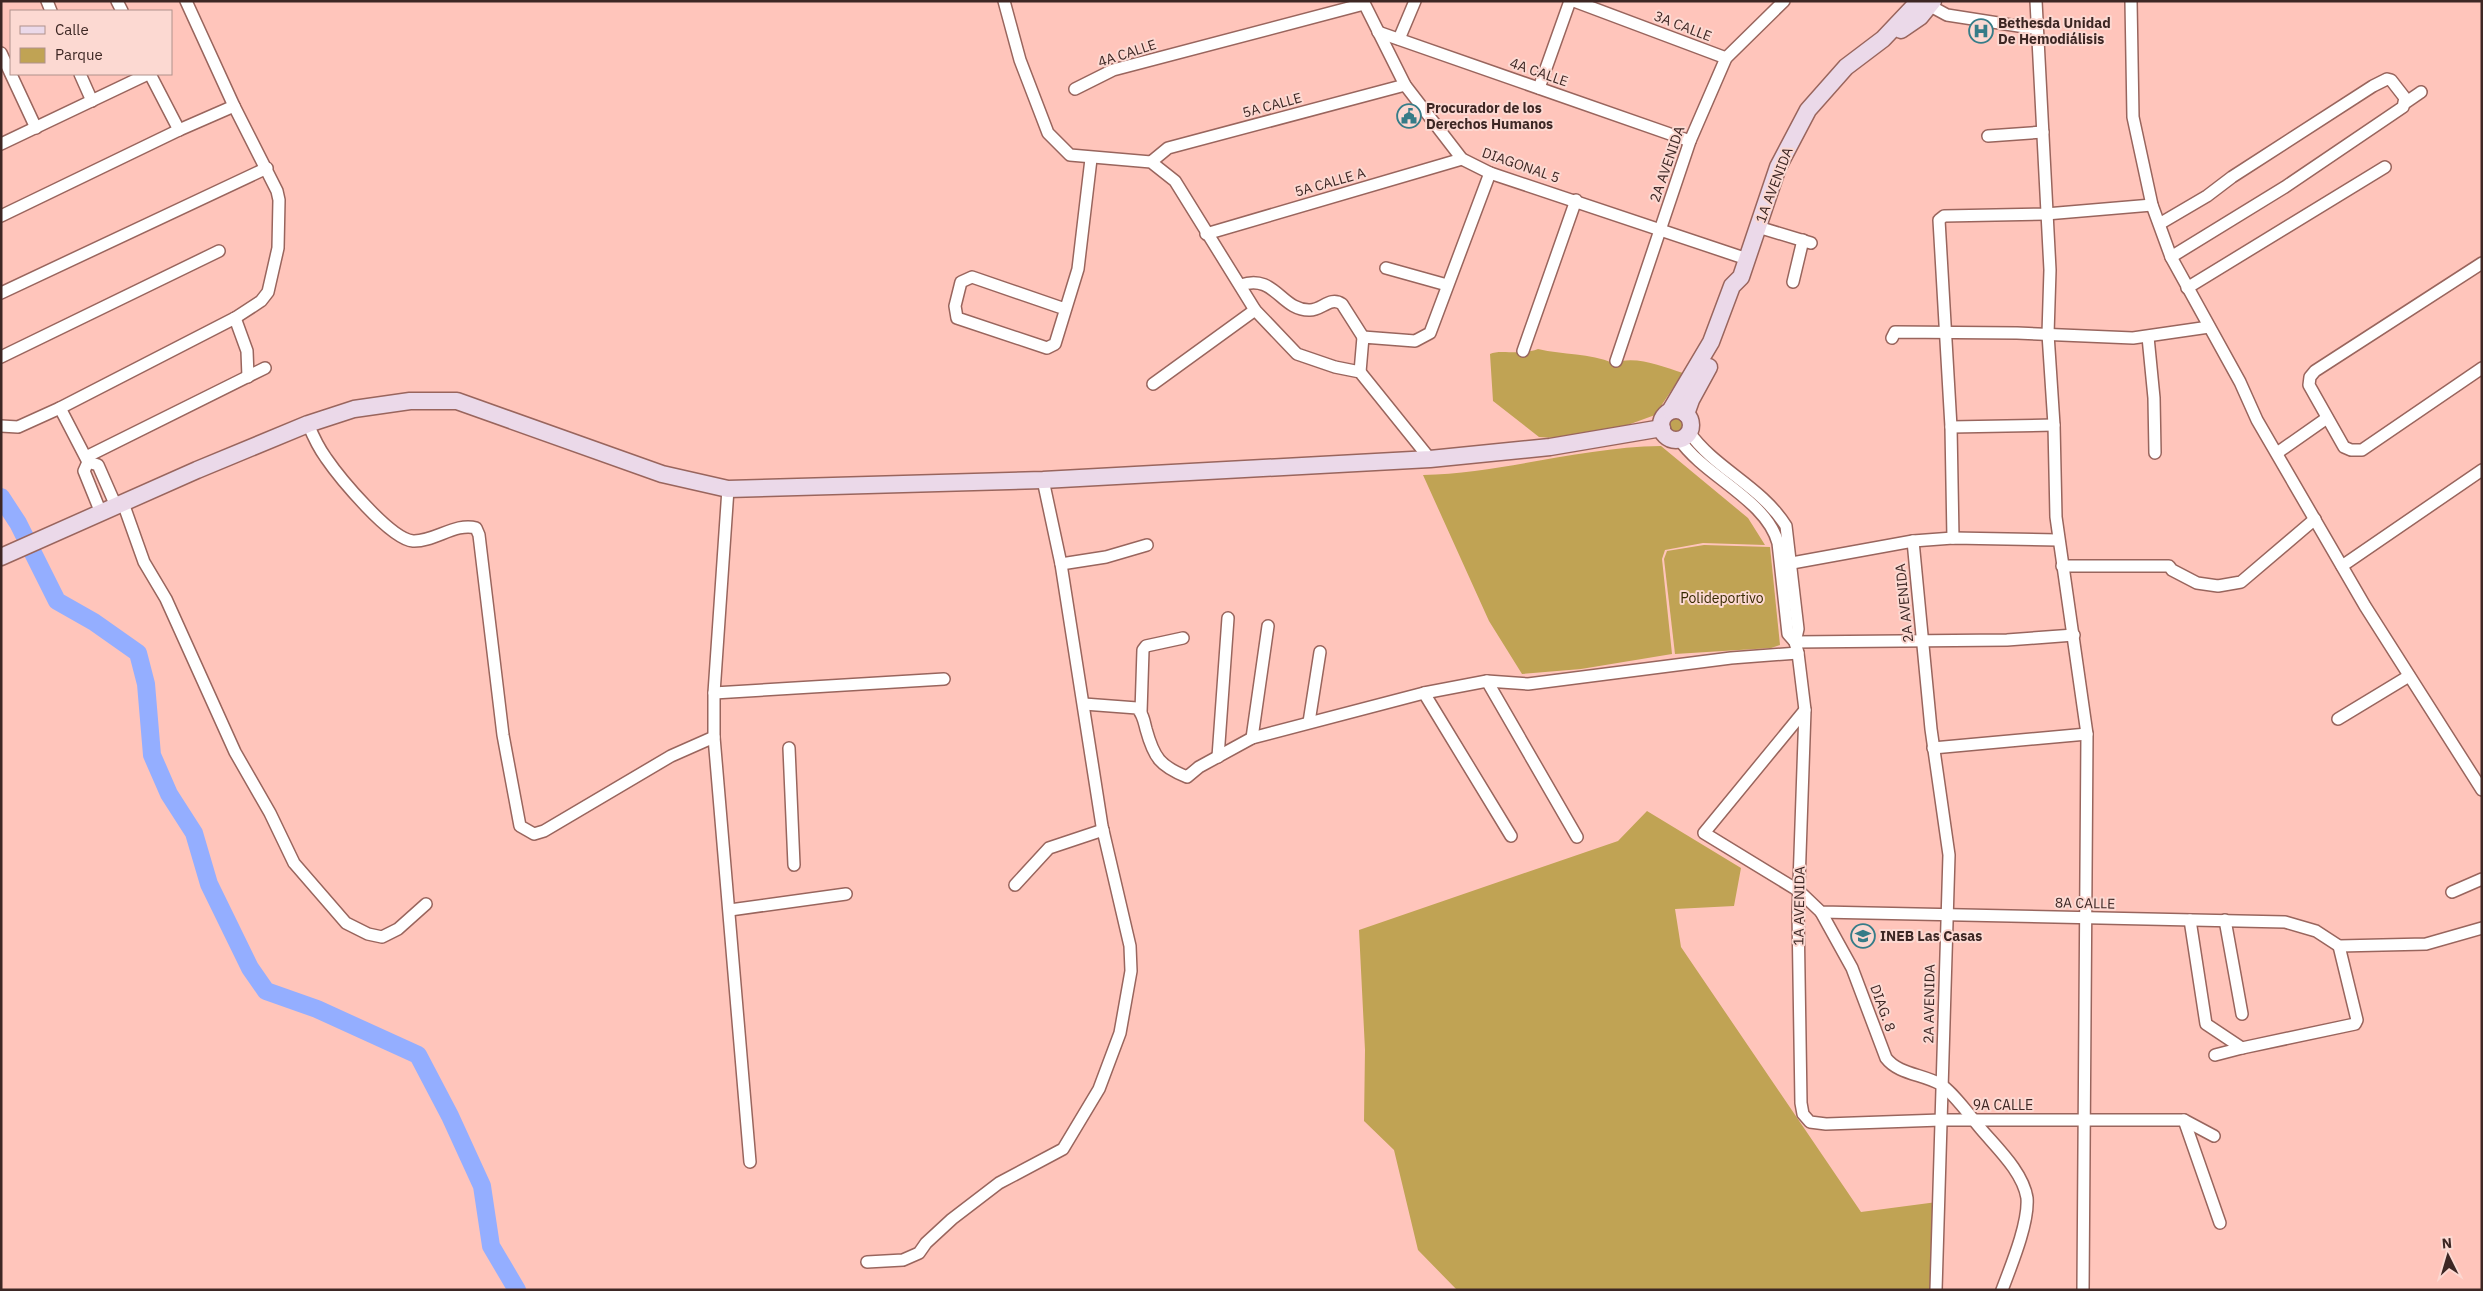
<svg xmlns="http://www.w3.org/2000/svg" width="2483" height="1291" font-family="'IBM Plex Sans',sans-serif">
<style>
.green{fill:#c0a354}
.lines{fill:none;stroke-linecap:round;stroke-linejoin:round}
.river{stroke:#94aeff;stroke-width:18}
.minor-casing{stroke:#99655d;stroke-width:14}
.secondary-casing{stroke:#99655d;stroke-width:19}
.minor{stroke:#fff;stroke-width:11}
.secondary{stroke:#ebd9e9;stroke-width:16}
.labels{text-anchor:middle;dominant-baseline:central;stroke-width:4;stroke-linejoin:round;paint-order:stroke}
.poi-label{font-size:14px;font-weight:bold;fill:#3d2724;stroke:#fcd9d2;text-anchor:start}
.street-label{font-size:14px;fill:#3d2724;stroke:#fcd9d2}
.park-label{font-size:14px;fill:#362900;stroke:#fcd9d2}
</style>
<rect width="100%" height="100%" fill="#ffc5bb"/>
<g class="green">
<path d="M 1538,349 C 1563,355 1590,353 1613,363 C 1636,355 1661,366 1683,373 L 1655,415 L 1614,430 L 1554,438 L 1539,437 L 1493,401 L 1490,354 C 1500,349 1520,356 1538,349 Z"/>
<circle cx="1676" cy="425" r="8"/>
<path d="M 1661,446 L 1748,518 L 1765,545 L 1703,543 L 1665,550 L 1662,559 L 1672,654 L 1581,669 L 1522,674 L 1489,621 L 1423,475 C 1503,473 1581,447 1661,446 Z"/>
<polygon points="1704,545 1770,547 1780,645 1771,648 1675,654 1664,559 1667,551"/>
<polygon points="1647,811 1741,868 1734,906 1675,909 1681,947 1861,1212 1937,1202 1935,1290 1457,1290 1418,1250 1394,1150 1364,1121 1365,1050 1359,930 1618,841"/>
</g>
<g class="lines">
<polyline class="river" points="1,497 18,523 57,601 94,622 138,653 146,684 152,755 169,794 194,833 209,884 250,968 266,991 317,1009 418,1055 450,1116 482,1186 491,1246 517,1290"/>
<g class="minor-casing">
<g id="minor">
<polyline points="47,1 51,11"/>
<polyline points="117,1 122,11"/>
<polyline points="1004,1 1020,60 1048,133 1070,155 1151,162 1175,181 1255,310 1297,354 1335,367 1360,372 1430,459"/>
<polyline points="1363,1 1405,85 1462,159 1490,173 1747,259"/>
<polyline points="1574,1 1726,58"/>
<polyline points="2036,1 2050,270 2048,334 2054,425 2056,517 2087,734 2083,1290"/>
<polyline points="2131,1 2133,117 2152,205 2171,257 2240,382 2257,420 2365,606 2482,790"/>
<polyline points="1923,2 1947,15 2037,29"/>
<polyline points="1378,32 1690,141"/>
<polyline points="1399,39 1415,1"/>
<polyline points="1,53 36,128"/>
<polyline points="80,74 92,101"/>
<polyline points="150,74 179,130"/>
<polyline points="1539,88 1570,1"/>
<polyline points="1075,89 1113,70 1364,4"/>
<polyline points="2405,103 2421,92"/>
<polyline points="1988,136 2043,132"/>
<polyline points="1,144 148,74"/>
<polyline points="1151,162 1168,148 1405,85"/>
<polyline points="1,216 179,130 234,106"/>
<polyline points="2161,223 2207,196 2232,177 2373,86 2387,79 2391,80 2405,98 2403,107 2285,187 2171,257"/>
<polyline points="1758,227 1811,243"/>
<polyline points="1206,234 1462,159"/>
<polyline points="2482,263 2315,371 2310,377 2309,385 2344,447 2351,450 2362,450 2482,368"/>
<polyline points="1386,268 1447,285"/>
<polyline points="1793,282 1803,240"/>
<path d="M 1241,285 C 1275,273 1281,311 1310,310 C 1322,310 1330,296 1342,304 L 1363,337"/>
<polyline points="2187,288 2385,167"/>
<polyline points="1,293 267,168"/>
<polyline points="1065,309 972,277 961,282 955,306 957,318 1047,348 1055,344 1078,269 1091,159"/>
<polyline points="235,318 247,351 248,377"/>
<polyline points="2148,337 2154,398 2155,453"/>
<polyline points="1892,338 1895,332 2017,333 2133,338 2209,327"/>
<polyline points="1523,351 1576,200"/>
<polyline points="1,357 219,251"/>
<polyline points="1616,361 1690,141 1726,58 1784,1"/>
<polyline points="1360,372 1363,337 1415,341 1430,333 1490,173"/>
<polyline points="1153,384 1255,310"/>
<polyline points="60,408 88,462 98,465 116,506"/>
<path d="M 308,424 C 313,436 318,447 326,458 C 339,477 390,539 413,541 C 434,542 456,522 476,528 L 479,535 L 503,735 L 520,826 L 534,834 L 544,831 L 671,756 L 714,737"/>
<polyline points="1,426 18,427 60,408 235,318 261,301 268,292 278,248 279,200 277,191 234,106 186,1"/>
<polyline points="1951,427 2054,425"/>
<path d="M 1689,432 C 1715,469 1761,486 1786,526 L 1798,629 L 1795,642"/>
<path d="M 1679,439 C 1705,477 1766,499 1778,543 L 1788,634 L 1795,642 L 1798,653 L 1805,710 L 1798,912 L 1801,1103 L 1803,1114 L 1810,1122 L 1826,1124 L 1941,1120 L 2184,1120 L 2214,1136"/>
<polyline points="2277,453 2327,418"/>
<polyline points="86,457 265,368"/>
<polyline points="88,462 84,471 101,513"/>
<polyline points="728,489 714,693 714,737 750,1162"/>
<polyline points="123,503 144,562 166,599 235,752 270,813 294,863 346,923 368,934 382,937 398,929 426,904"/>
<polyline points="1953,538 1951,427 1939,220 1944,216 2046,214 2152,205"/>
<polyline points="1913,541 1931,729 1949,855 1936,1290"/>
<polyline points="1061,564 1106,557 1147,545"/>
<polyline points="1781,565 1913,541 1953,538 2058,540"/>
<polyline points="2062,566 2169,566 2172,570 2197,583 2218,586 2241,582 2315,519"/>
<polyline points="2342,566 2482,470"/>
<polyline points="1795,642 2007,640 2074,635"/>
<polyline points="1487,681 1577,837"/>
<polyline points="714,693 944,679"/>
<polyline points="1424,693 1511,836"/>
<path d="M 1084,704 L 1137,708 C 1143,714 1144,721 1146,729 C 1154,758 1160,766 1187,777 L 1199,767 L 1252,738 L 1424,693 L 1487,681 L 1528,684 L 1731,658 L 1798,653"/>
<polyline points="1805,710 1704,833 1799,891 1821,912 2285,922 2316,931 2339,946 2426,944 2482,928"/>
<polyline points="1141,712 1143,650 1146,646 1183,638"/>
<polyline points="2338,719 2409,676"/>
<polyline points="1309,722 1320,652"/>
<polyline points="1252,738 1268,626"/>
<polyline points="789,748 794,865"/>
<polyline points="1933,748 2087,734"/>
<polyline points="1218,757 1228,618"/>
<polyline points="1015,885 1049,848 1103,830"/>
<polyline points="2452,892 2482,879"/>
<polyline points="730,910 846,894"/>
<path d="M 1821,912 L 1852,968 L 1886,1058 C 1898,1074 1922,1074 1940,1084 C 1953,1092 1970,1116 1981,1129 C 1997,1148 2023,1172 2027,1198 C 2029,1223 2011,1266 2002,1290"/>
<polyline points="2190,920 2206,1024 2242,1048 2355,1024 2357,1020 2339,946"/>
<polyline points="2225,920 2242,1014"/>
<polyline points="2215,1055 2242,1048"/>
<polyline points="2184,1120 2220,1223"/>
<polyline points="867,1262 903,1260 919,1253 926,1243 952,1219 999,1183 1063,1149 1099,1089 1120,1033 1131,971 1130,946 1102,826 1061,564 1043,480"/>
</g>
</g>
<g class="secondary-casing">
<g id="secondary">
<polyline points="1901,30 1920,17 1933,1"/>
<circle cx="1676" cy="425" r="15"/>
<polyline points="1670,411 1711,342 1732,286 1741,277 1778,167 1808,110 1846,67 1883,39 1919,1"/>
<polyline points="1686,414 1691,400 1709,367"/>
<polyline points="1,557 197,470 308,424 354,409 410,401 457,401 662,474 728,489 1043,480 1430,459 1550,447 1662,428"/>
</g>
</g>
<use href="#minor" class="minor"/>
<use href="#secondary" class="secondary"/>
</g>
<defs>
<g id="hospital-ring" transform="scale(1.25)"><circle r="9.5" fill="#fcd9d2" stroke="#367c88" stroke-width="1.5"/><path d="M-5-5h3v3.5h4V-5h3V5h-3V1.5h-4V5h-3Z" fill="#367c88"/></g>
<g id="civic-ring" transform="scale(1.25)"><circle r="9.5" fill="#fcd9d2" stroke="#367c88" stroke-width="1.5"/><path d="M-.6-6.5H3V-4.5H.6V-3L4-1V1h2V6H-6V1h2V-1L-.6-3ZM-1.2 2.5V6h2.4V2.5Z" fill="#367c88"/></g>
<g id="university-ring" transform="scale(1.25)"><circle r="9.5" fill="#fcd9d2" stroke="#367c88" stroke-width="1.5"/><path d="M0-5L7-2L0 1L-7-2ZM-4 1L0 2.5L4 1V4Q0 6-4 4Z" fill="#367c88"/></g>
</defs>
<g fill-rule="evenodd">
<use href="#hospital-ring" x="1981" y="31"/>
<use href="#civic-ring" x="1409" y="116"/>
<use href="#university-ring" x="1863" y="936"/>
</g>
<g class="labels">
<g class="poi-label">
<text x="1998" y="23">Bethesda Unidad<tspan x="1998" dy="16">De Hemodiálisis</tspan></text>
<text x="1426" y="108">Procurador de los<tspan x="1426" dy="16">Derechos Humanos</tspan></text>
<text x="1880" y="936">INEB Las Casas</text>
</g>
<g class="street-label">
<text transform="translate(1683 26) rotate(21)">3A CALLE</text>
<text transform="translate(1127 53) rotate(-18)">4A CALLE</text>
<text transform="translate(1539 72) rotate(19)">4A CALLE</text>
<text transform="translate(1272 105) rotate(-15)">5A CALLE</text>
<text transform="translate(1667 164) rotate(-71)">2A AVENIDA</text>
<text transform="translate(1521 165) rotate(19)">DIAGONAL 5</text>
<text transform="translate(1330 182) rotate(-16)">5A CALLE A</text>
<text transform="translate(1774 185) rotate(-69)">1A AVENIDA</text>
<text transform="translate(1904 603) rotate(-96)">2A AVENIDA</text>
<text transform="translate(2085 903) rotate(1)">8A CALLE</text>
<text transform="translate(1799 906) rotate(-89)">1A AVENIDA</text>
<text transform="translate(1929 1004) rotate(-89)">2A AVENIDA</text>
<text transform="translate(1883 1008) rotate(70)">DIAG. 8</text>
<text x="2003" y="1105">9A CALLE</text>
</g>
<g class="park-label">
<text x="1722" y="598">Polideportivo</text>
</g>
</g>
<rect width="2483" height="1291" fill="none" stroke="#3d2724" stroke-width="5"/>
<rect x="10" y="10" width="162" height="65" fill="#fcd9d2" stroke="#b0928c"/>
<rect x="20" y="26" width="25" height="8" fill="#ebd9e9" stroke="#b0928c"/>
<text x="55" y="35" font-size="15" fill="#3d2724">Calle</text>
<rect x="20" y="48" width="25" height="15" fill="#c0a354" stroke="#b0928c"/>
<text x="55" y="60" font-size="15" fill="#3d2724">Parque</text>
<g transform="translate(2448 1256) rotate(355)" stroke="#fcd9d2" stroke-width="4" paint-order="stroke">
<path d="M0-4L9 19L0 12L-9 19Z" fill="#3d2724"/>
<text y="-8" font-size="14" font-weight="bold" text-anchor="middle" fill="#3d2724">N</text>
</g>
</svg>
